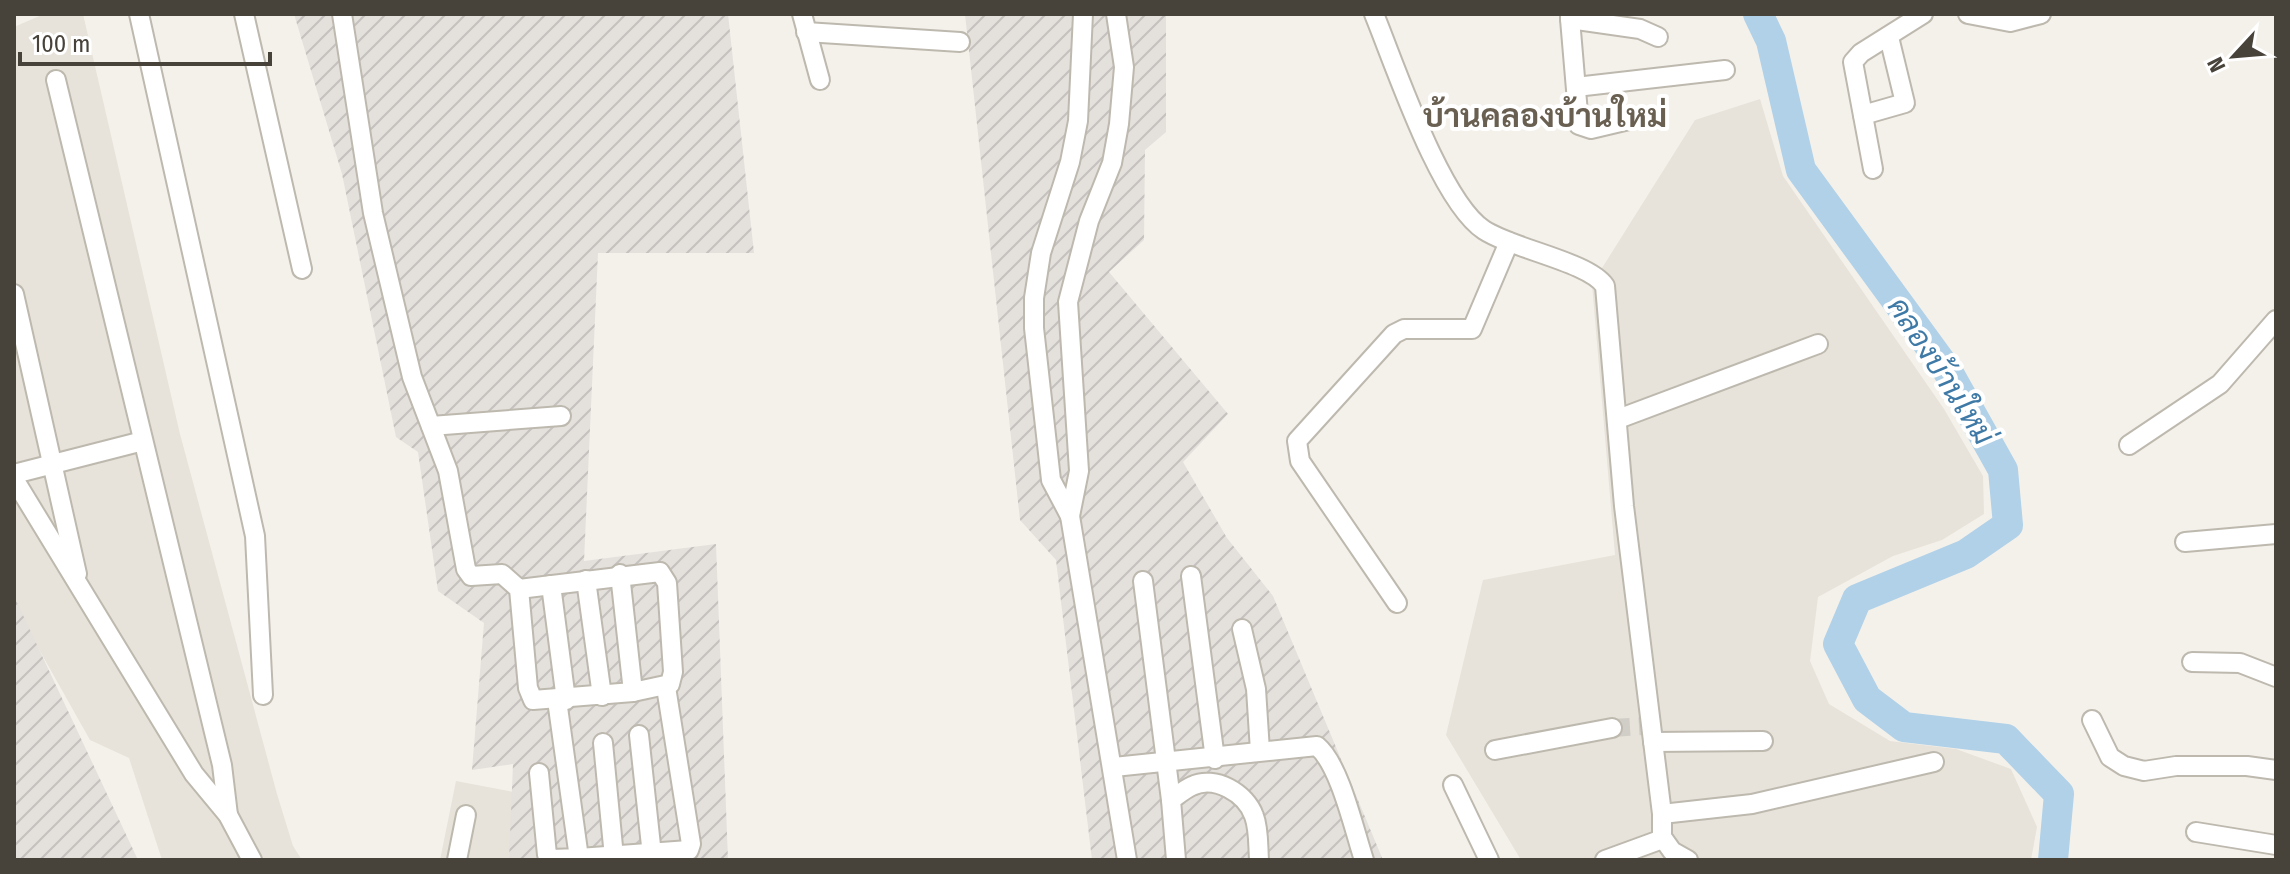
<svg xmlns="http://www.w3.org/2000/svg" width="2290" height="874" font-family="'Fira Sans Condensed',Sarabun,sans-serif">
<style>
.residential{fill:#e7e3da}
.industrial{fill:url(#industrial-furrows)}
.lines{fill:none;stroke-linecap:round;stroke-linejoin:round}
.river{stroke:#b0d1e8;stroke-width:30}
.minor-tunnel{stroke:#d1cec8;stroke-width:18;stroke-dasharray:18 9;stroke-linecap:butt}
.minor-casing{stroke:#beb9af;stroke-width:22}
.minor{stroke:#fff;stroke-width:18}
.labels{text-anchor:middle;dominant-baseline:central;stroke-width:8;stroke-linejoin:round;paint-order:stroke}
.water-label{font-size:30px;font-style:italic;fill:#3f7aa7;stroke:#fff}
.quarter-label{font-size:32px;font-weight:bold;fill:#696052;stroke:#fff}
</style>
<defs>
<pattern id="industrial-furrows" width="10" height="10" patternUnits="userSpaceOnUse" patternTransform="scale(2)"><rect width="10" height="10" fill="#e4e0dc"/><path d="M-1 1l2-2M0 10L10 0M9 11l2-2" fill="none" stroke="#c5c1be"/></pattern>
</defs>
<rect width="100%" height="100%" fill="#f4f1eb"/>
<g class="residential">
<polygon points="44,14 83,14 180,434 277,794 293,846 302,860 162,860 129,758 90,740 14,605 14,27"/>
<polygon points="1760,99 1783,176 1944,409 1983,476 1984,514 1942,540 1893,556 1818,597 1810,661 1829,704 1890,741 1956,749 2011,769 2037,827 2031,860 1521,860 1446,735 1483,580 1615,555 1592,284 1695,120"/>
<polygon points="456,781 519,793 514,860 440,860"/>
</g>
<g class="industrial">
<polygon points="294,14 728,14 754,253 598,253 584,561 716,544 728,860 509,860 513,764 472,770 484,623 438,591 418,452 396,437 342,174"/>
<polygon points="965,14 1166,14 1166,132 1145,150 1144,240 1109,272 1228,414 1183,462 1227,538 1273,596 1383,860 1092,860 1056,560 1020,520"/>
<polygon points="14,596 138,860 14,860"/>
</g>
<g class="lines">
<polyline class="river" points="1758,14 1771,41 1801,170 1947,370 2003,470 2008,525 1966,554 1857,599 1838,644 1867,699 1904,727 2006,739 2059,794 2053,860"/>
<polyline class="minor-tunnel" points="1612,728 1644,726"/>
<g class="minor-casing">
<g id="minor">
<polyline points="139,14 255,536 263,695"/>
<polyline points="244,14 302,269"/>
<polyline points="342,14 373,213 412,377 448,471 466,569 471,576 502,574 519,589 528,688 533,700 633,692 670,684 673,672 667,583 660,572 519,589"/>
<polyline points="802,14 820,80"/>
<polyline points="1083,14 1078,121 1070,162 1041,253 1034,298 1034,328 1051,480 1070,516 1127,860"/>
<path d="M 1374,14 C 1395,65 1440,201 1484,230 C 1513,249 1589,262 1605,286 L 1624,506 L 1662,814 L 1662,837 L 1657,841 L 1605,860"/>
<polyline points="1570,14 1570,19 1640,29 1658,37"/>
<polyline points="1968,14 2010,22 2041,14"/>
<polyline points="1570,19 1579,125 1591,129 1629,120"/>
<polyline points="806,32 960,42"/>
<polyline points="56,80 222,765 228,815"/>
<polyline points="1576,87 1725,70"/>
<polyline points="1863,115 1905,103 1889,37"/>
<polyline points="1873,169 1853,62 1861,53 1923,14"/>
<polyline points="14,294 77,574"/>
<polyline points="1618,419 1818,344"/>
<polyline points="431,426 561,416"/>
<polyline points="2129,445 2220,384 2276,320"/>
<polyline points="14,474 143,441"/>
<polyline points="14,479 194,774 228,815 252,860"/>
<polyline points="1070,516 1079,471 1068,302 1089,221 1112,163 1119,124 1124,67 1116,14"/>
<polyline points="2185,542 2276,534"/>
<polyline points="620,574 633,692"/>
<polyline points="1191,576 1215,759"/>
<polyline points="586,580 602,696"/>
<polyline points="1143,581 1171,800"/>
<polyline points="551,585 566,700"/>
<polyline points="1397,603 1300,461 1297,441 1394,334 1404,329 1472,329 1509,242"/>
<polyline points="1242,629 1256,689 1260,751"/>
<polyline points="2192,662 2240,663 2276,677"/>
<polyline points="2092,720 2110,757 2124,766 2144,771 2176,766 2247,766 2276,770"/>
<polyline points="639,735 652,855"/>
<polyline points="1653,742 1763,741"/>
<polyline points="603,743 614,857"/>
<polyline points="1495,750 1612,728"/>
<path d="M 1114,767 L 1317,746 C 1340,765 1354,830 1364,860"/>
<polyline points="539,773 547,855 551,859 579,858 557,700"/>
<polyline points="1453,785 1489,860"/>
<polyline points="1662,814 1752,804 1934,762"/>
<polyline points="2196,832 2276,845"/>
<polyline points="1662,837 1672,851 1688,860"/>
<polyline points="579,858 689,850 691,844 666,687"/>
<polyline points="457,860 466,815"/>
<path d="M 1176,860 L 1171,800 C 1178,795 1185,789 1192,786 C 1215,775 1246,793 1254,816 C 1259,829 1258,846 1259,860"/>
</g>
</g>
<use href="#minor" class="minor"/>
</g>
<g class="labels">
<g class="water-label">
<text transform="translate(1941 371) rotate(57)">คลองบ้านใหม่</text>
</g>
<g class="quarter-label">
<text x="1545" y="116">บ้านคลองบ้านใหม่</text>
</g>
</g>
<rect width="2290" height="874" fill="none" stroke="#47423a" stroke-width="32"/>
<g transform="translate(2234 56) rotate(244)" stroke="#ffffff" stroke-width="6" paint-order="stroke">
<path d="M0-6L14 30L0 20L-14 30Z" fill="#47423a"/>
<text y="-12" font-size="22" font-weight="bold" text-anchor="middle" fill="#47423a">N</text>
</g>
<path d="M20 52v12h250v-12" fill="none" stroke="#47423a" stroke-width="4"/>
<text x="32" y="52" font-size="24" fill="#47423a" stroke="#ffffff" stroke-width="6" paint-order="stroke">100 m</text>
</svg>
